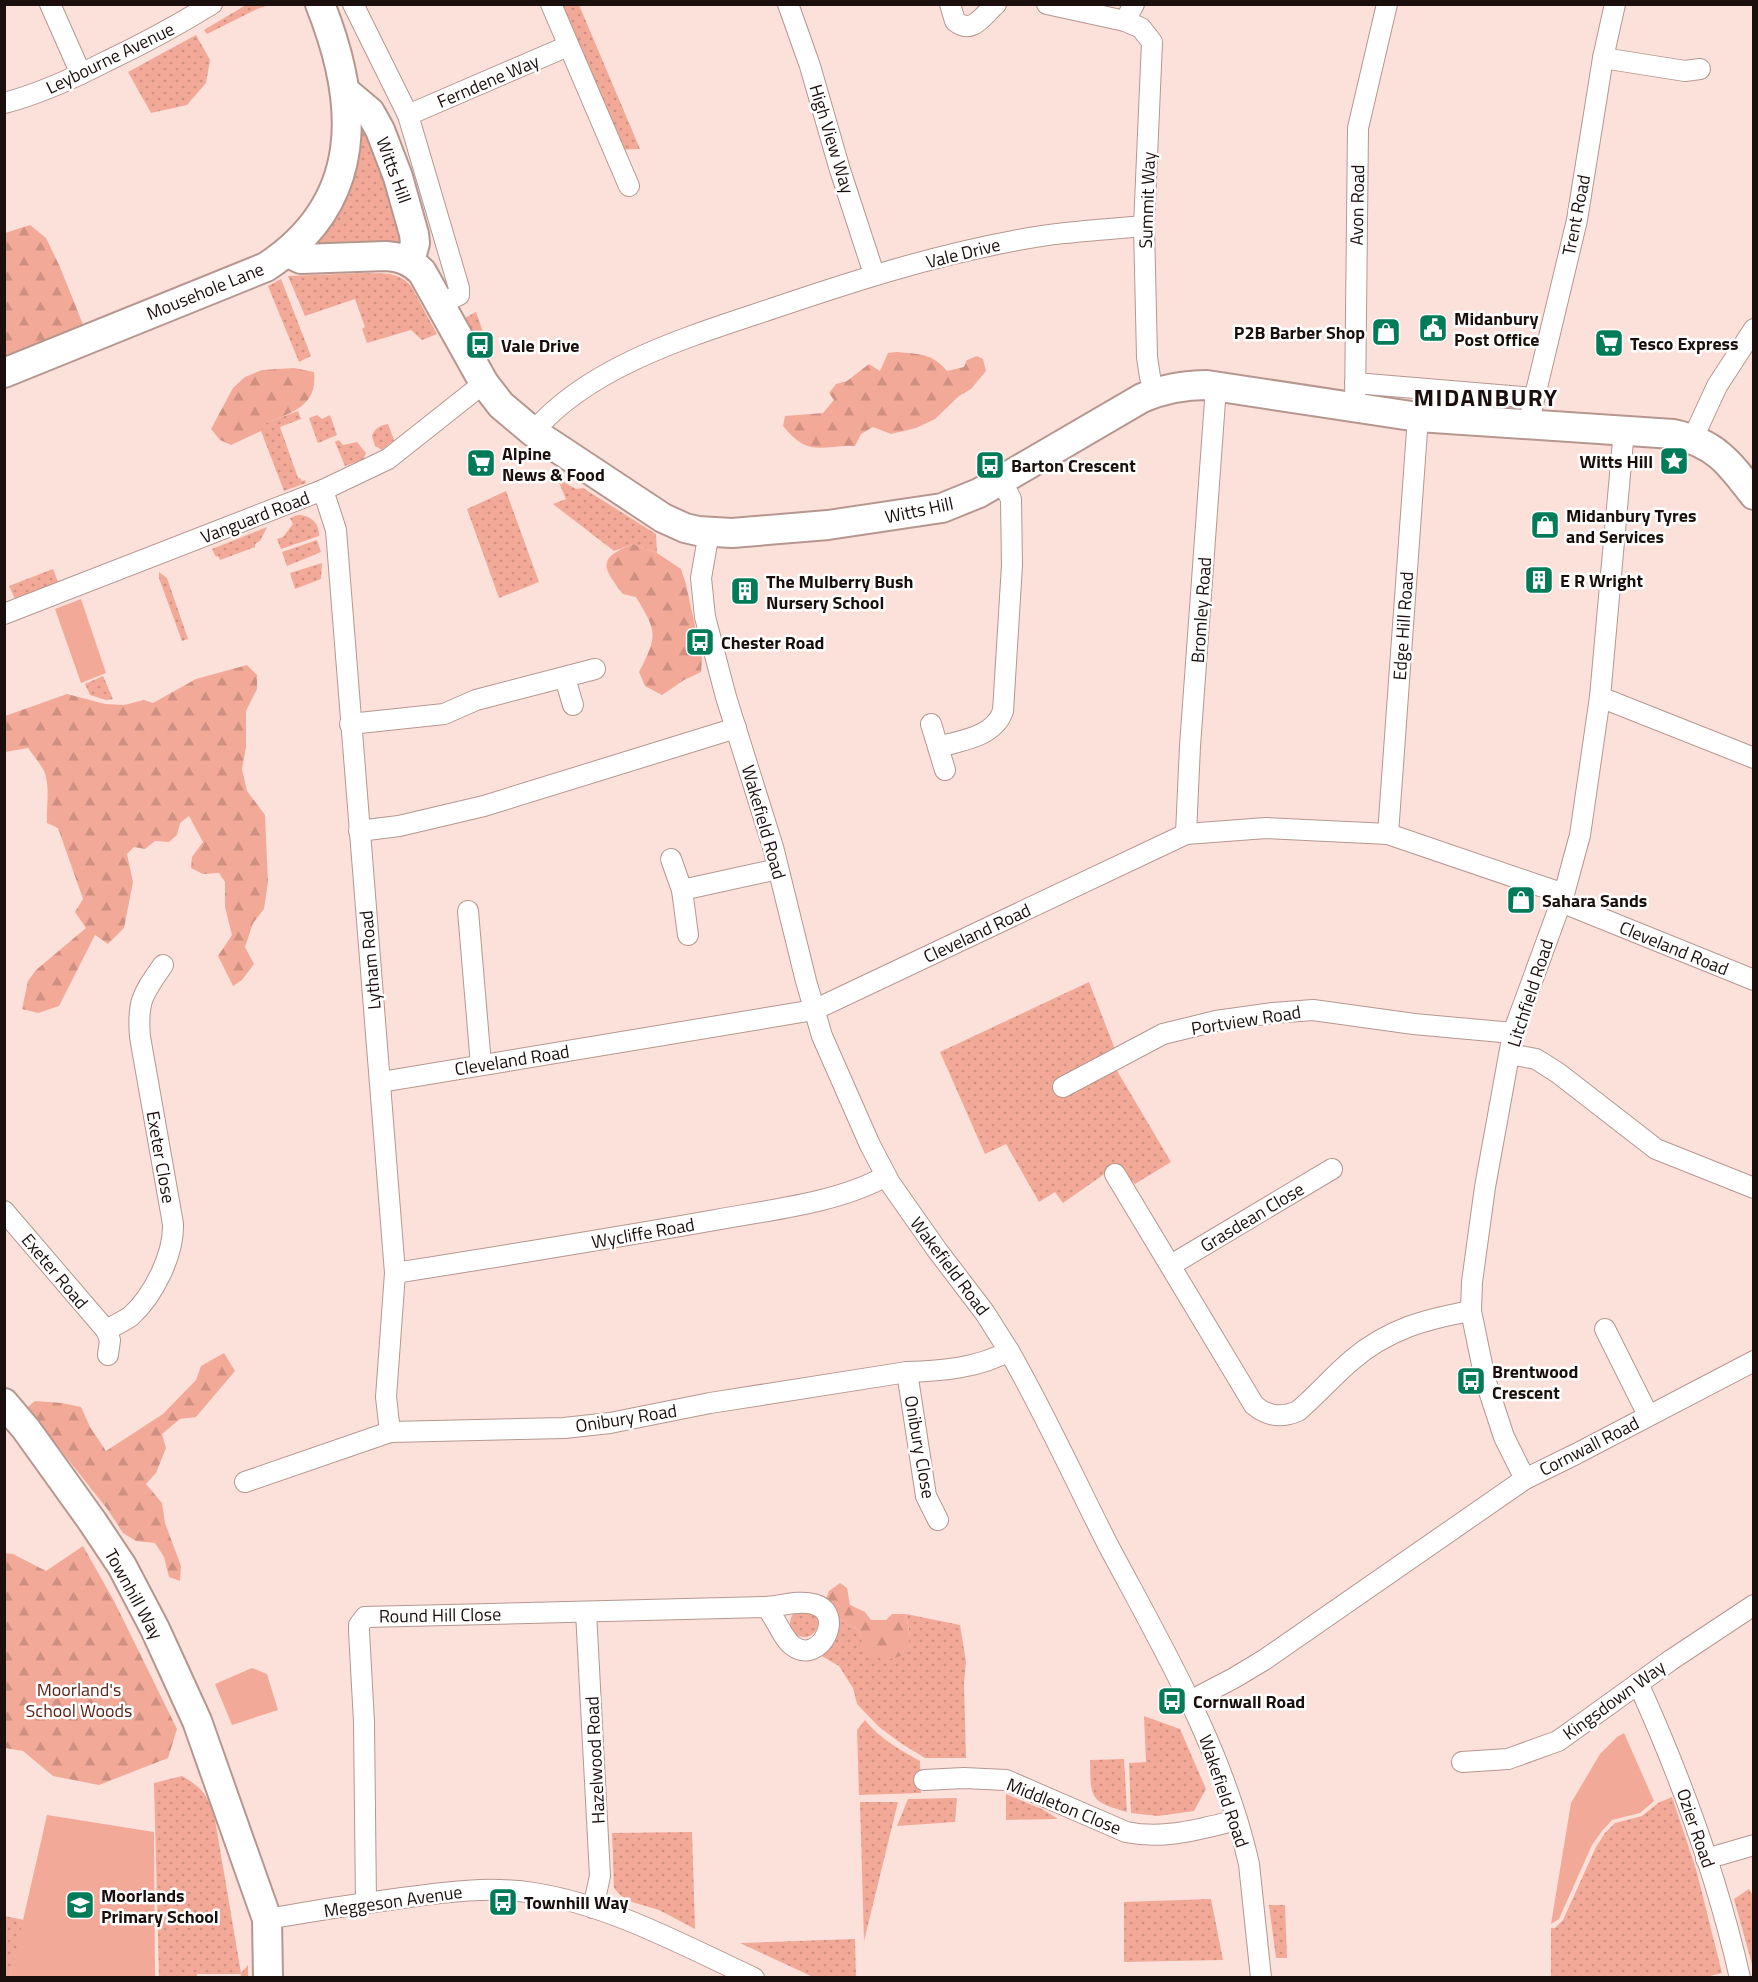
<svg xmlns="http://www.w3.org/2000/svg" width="1758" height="1982" font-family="'Titillium Web',sans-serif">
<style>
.grass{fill:url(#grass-dots)}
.forest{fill:url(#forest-firs)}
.park{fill:#f2a997}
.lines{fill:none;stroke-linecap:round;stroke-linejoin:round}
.street-casing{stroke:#b5978f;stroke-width:22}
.secondary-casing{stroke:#b5978f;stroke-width:32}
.street{stroke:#fff;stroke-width:20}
.secondary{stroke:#fff;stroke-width:28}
.labels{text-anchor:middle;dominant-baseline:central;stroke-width:5;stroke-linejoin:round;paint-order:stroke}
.street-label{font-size:18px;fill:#1a0f0d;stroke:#fff}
.poi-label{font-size:18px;font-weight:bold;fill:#1a0f0d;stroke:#fff;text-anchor:start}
.park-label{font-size:18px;fill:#5c1f11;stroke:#fff}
.district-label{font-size:24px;font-weight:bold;letter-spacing:1.5px;fill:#1a0f0d;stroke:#fff}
</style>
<defs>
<pattern id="grass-dots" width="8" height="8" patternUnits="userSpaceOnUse" patternTransform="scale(1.5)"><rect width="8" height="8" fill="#f2a997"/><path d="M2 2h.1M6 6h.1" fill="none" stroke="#cf9081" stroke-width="1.8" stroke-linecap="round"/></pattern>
<pattern id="forest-firs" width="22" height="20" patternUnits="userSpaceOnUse" patternTransform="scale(1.5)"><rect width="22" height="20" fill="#f2a997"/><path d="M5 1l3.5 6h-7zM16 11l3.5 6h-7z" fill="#cf9081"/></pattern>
</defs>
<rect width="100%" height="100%" fill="#fce1db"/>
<g class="grass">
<polygon points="246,5 280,5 266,6 257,9 207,34 204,30"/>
<polygon points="551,5 579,5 640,149 613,150"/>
<polygon points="196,35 210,60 206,83 187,105 151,113 128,72"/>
<polygon points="361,122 370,126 402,241 398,244 315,248 313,240"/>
<path d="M 366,273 C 385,274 397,271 411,286 L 437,334 L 422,340 L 411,330 L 367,343 L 362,329 L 365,327 L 355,299 L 305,316 L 288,276 Z"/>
<polygon points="281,279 311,356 299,362 268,286"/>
<polygon points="476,312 491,354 487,356 463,319"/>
<polygon points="298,411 301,419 280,427 298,478 300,478 302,481 305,480 306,483 284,491 261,431 263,424"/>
<polygon points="317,415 322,419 330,415 337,435 318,443 309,418"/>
<path d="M 388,424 L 394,440 L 382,450 L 375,446 L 372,436 C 375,428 379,426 388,424 Z"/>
<polygon points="339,440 343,445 357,442 366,453 363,460 345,466 335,442"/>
<polygon points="557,478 576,489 583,488 656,534 657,553 633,544 614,551 553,504 566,499"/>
<polygon points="506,491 539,582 499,598 467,509"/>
<path d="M 298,515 C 311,515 320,524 319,536 L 281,549 L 277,539 L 283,537 L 293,524 L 290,518 Z"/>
<polygon points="267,527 260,541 255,544 255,547 220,560 218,556 216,557 212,549"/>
<polygon points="317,540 321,552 287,566 282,552"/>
<polygon points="322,563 321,579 295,589 290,573"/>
<polygon points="53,569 58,582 15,599 9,586"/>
<polygon points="159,572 167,578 188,639 182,641 159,578"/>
<polygon points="103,676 113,699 106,700 90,695 85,684"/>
<polygon points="1089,982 1116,1052 1116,1069 1171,1162 1135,1184 1119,1169 1113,1168 1063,1203 1055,1192 1039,1202 1006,1144 985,1154 940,1052"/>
<circle cx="804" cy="1623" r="14"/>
<polygon points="906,1614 960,1625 966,1662 964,1683 966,1758 925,1758 902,1744 879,1727 857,1704 853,1688 839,1666 820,1655 838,1619 859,1631 862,1638 910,1637"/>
<polygon points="1144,1716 1180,1729 1206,1789 1194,1811 1158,1816 1131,1813 1129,1763 1146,1762"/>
<path d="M 865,1720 C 879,1738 900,1750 920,1761 L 921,1793 L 859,1795 L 857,1730 Z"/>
<path d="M 1124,1759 L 1127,1812 C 1089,1801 1091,1799 1090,1760 Z"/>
<path d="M 182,1776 C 201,1787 206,1793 214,1814 L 241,1973 L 248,1965 L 248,1977 L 241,1977 L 241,1974 L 197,1974 L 197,1977 L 159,1977 L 154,1783 Z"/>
<polygon points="1006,1794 1042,1809 1058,1819 1006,1820"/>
<polygon points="1672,1797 1696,1869 1722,1973 1702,1978 1551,1977 1551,1928 1555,1928 1563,1920 1596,1847 1605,1833 1615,1823 1642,1816 1658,1803"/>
<polygon points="957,1798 955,1822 897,1826 908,1799"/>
<polygon points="860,1802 898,1802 864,1941"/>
<polygon points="692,1832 695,1929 659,1910 632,1902 620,1895 614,1888 612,1833"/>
<polygon points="1749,1889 1753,1896 1753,1968 1734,1899"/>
<polygon points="1211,1899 1223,1960 1124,1962 1124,1902"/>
<polygon points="1269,1905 1285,1905 1287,1958 1276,1958"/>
<polygon points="5,1916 24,1920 10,1977 5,1977"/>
<polygon points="855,1939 856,1978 813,1977 740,1943"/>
</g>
<g class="forest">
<polygon points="30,225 46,238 60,267 84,327 5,358 5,233"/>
<path d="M 896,352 C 919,354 932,353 947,371 L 964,367 L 967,360 L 977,356 L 983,359 L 986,371 L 971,389 L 959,396 L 935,419 L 916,428 L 891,434 L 873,427 L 861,434 L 855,446 C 821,445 809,458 783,426 L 785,416 L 823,413 L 834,400 L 829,393 L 836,384 L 847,381 L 869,364 L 880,371 L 888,353 Z"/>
<path d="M 294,368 L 314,372 C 318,407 290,413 264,424 L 261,431 L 231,445 L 220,440 L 211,429 L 233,388 L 245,377 L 262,370 Z"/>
<path d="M 633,544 L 657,553 L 681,569 L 686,584 L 702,659 L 701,672 L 684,680 L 662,695 L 645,686 L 639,672 C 658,635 657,632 636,597 L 623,594 C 602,567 597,558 633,544 Z"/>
<path d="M 247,665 L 257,675 L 257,689 L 246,711 L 246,747 L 242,769 L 247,791 L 265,815 L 268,882 L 264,909 L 253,923 L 245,947 L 254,964 L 242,980 L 233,986 L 218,956 L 232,935 L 225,907 L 225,882 L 219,873 L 203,874 L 191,868 L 192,857 L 203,842 L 189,816 L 180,823 L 177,835 L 169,842 L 155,841 L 145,849 L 134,847 L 127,854 L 133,882 L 124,928 L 108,944 L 95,935 L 59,1006 L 38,1013 L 22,1009 L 28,981 L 36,970 L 86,928 L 75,912 L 83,899 L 58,828 L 47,823 C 46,806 51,784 43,769 C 39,762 33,755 28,748 L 5,752 L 5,716 L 67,694 L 105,704 L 124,705 L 144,700 L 153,703 L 196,679 Z"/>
<polygon points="224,1353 235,1371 196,1417 180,1419 162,1434 166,1448 156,1473 146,1484 162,1503 165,1523 181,1566 180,1581 169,1577 164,1557 155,1543 136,1541 123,1533 108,1510 40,1424 28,1419 28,1407 35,1401 62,1403 81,1407 90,1427 106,1451 163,1414 196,1380 201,1366"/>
<polygon points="83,1546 114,1601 177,1729 168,1758 99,1785 53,1776 23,1751 5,1748 5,1553 13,1554 46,1571"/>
<path d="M 840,1583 L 847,1588 L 850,1605 L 865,1612 L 871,1620 L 886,1620 L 892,1614 L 906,1614 L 910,1637 L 906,1653 C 886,1664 879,1659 860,1648 L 862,1638 L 859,1631 L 838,1619 L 824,1604 L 829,1591 Z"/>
</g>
<g class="park">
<polygon points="81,599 106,673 81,683 55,609"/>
<polygon points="252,1668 267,1674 278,1710 232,1725 215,1684"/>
<polygon points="1624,1733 1654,1801 1640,1813 1612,1820 1602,1831 1592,1845 1559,1919 1551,1924 1571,1803 1600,1754 1617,1737"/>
<polygon points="47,1815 154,1832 155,1977 10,1977"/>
</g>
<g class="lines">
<g class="street-casing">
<g id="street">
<polyline points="50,4 81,74"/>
<polyline points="353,4 408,115 459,288 459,295 440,304"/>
<polyline points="551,4 629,186"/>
<polyline points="788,4 810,66 840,170 874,274"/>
<path d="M 950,4 L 955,21 C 973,36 984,14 996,4"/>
<polyline points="1047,4 1125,21 1141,28 1152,42 1144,226 1147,357 1150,377 1155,393"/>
<polyline points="1125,21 1134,4"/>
<polyline points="1603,58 1685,71 1700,69"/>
<path d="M 4,103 C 40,94 74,78 107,61 C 143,44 178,25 212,4"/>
<polyline points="408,115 568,46"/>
<polyline points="1355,383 1534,398"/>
<polyline points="1355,408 1358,128 1387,4"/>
<polyline points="1528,425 1577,220 1603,58 1615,4"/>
<path d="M 533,432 C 591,364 694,335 777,307 C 854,281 932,256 1013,241 C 1056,232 1100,230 1144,226"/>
<polyline points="1693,438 1717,386 1754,329"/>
<polyline points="323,490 336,530 395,1273 386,1397 390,1432"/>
<path d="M 709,532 L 701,578 L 705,617 L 726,697 L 773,847 L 806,981 L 822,1036 L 870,1145 L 890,1183 L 937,1250 L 985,1313 L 1009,1351 C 1045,1414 1075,1480 1108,1545 C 1163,1648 1223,1749 1249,1864 L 1261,1978"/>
<polyline points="4,614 323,490 388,459 484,383"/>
<polyline points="565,678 573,705"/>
<polyline points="1600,697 1754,758"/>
<polyline points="350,724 444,714 476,700 595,669"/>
<polyline points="931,724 945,770"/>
<path d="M 939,747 C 962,740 994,737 1003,711 L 1012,565 L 1011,499 L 1001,480"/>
<polyline points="359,831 399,826 484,806 736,728"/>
<polyline points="1186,834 1190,746 1216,387"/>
<polyline points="1388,834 1418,417"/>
<polyline points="671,859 682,890 688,935"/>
<polyline points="682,890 778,869"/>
<polyline points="1561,902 1754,980"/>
<polyline points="468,911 481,1065"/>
<polyline points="1510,1054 1536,1059 1558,1073 1656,1149 1754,1188"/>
<polyline points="381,1082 814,1010 1186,834 1266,828 1388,834 1564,894"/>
<polyline points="1063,1087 1163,1034 1216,1021 1273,1013 1313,1010 1414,1024 1513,1033"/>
<path d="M 1115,1174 L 1254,1405 C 1268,1417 1282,1418 1298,1411 C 1317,1395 1333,1376 1352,1360 C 1388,1329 1426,1319 1471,1311"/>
<polyline points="4,1211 106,1330 110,1340 108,1355"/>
<polyline points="1171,1265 1332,1169"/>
<path d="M 395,1273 C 502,1256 608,1239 715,1220 C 769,1210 838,1203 886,1176"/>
<polyline points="1605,1329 1648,1415"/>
<path d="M 106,1330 C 114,1326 124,1321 131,1316 C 154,1295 174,1254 173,1224 L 140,1037 C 137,1000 143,994 163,965"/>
<polyline points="907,1372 926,1496 938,1520"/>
<polyline points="1525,1479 1504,1437 1485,1379 1471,1311 1472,1282 1485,1187 1513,1033 1564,894 1580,835 1600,697 1624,430"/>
<path d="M 245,1482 L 390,1432 L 564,1428 L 610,1423 L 710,1403 L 907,1372 C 941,1371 979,1368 1009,1351"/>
<polyline points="586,1612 600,1876 593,1908"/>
<path d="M 1638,1683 C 1681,1778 1717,1876 1740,1978"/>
<polyline points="1190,1701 1234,1678 1264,1660 1525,1479 1576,1454 1754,1361"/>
<polyline points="1462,1762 1508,1759 1558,1741 1671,1660 1754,1605"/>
<path d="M 924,1780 L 964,1778 L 1006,1780 L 1126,1832 C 1165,1840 1200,1829 1237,1820"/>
<polyline points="1706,1859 1754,1845"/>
<path d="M 366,1903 L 364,1722 L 359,1631 L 359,1625 L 365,1617 L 766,1607 C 780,1606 800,1600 813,1604 C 847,1612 820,1666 793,1646 C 782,1638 776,1618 766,1607"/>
<path d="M 267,1919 C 312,1911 357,1904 402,1898 C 446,1892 490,1886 534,1893 C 610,1905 685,1946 754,1978"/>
</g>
</g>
<g class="secondary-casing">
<g id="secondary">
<polyline points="345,91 370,112 380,130 398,177 414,234 415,243 410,262"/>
<path d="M 288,253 L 301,259 L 386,256 C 401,257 411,261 422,272 L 484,383 L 501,405 L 533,432 L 663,518 L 685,528 L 698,531 L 732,533 L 828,525 L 942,508 L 979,493 L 1142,398 C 1163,389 1184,385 1207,385 L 1418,417 L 1673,434 C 1715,443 1729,462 1754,495"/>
<path d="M 4,373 L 266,267 C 365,202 360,104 320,4"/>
<polyline points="4,1403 26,1429 92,1521 122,1566 155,1629 197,1721 267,1919 268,1978"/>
</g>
</g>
<use href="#street" class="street"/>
<use href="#secondary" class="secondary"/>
</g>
<defs>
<g id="civic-square" transform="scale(1.5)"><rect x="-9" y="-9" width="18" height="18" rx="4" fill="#027b59" stroke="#fff"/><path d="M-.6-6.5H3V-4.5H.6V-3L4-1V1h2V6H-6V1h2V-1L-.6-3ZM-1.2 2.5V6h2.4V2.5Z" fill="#fff"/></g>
<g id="shop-square" transform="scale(1.5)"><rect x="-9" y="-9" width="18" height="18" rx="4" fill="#027b59" stroke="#fff"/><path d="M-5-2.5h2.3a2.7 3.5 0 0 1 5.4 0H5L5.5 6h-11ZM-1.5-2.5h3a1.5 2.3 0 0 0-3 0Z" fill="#fff"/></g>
<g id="supermarket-square" transform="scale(1.5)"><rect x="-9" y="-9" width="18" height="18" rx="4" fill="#027b59" stroke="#fff"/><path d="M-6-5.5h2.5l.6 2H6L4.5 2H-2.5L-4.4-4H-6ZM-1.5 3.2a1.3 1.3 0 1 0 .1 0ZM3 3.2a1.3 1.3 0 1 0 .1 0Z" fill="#fff"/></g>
<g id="bus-square" transform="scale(1.5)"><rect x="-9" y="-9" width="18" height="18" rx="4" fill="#027b59" stroke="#fff"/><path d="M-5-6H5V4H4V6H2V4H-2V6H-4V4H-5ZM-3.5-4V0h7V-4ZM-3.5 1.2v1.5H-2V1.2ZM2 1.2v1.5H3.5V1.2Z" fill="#fff"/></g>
<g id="sight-square" transform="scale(1.5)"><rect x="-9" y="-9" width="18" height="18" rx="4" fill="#027b59" stroke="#fff"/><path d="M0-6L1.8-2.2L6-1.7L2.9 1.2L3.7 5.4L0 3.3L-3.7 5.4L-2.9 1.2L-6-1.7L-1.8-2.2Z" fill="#fff"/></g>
<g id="building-square" transform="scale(1.5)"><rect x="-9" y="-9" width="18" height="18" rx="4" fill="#027b59" stroke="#fff"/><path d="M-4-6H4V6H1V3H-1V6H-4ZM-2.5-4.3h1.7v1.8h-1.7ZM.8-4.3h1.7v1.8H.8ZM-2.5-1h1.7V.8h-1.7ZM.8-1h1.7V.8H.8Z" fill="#fff"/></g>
<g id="school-square" transform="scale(1.5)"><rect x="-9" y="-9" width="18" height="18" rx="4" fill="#027b59" stroke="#fff"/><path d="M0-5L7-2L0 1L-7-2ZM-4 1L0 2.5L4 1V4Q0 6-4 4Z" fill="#fff"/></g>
</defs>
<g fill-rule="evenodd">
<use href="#civic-square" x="1433" y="328"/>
<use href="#shop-square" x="1386" y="332"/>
<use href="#supermarket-square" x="1609" y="343"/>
<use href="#bus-square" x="480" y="345"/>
<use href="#sight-square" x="1674" y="461"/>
<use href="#supermarket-square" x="481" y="463"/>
<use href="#bus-square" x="990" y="465"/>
<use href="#shop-square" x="1545" y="525"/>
<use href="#building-square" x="1539" y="580"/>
<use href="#building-square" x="745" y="591"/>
<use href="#bus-square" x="700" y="642"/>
<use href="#shop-square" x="1521" y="900"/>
<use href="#bus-square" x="1471" y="1381"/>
<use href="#bus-square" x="1172" y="1701"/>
<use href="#bus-square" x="503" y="1902"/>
<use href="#school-square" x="80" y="1905"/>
</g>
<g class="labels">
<g class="street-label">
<text transform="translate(110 58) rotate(-26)">Leybourne Avenue</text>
<text transform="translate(488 81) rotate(-23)">Ferndene Way</text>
<text transform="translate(832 139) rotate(73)">High View Way</text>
<text transform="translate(394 170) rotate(70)">Witts Hill</text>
<text transform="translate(1147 200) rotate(-88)">Summit Way</text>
<text transform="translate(1357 205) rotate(-89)">Avon Road</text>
<text transform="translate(1576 215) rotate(-79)">Trent Road</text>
<text transform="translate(963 253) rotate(-14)">Vale Drive</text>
<text transform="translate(205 291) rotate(-22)">Mousehole Lane</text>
<text transform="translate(919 510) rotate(-12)">Witts Hill</text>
<text transform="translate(255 517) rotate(-21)">Vanguard Road</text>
<text transform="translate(1201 610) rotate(-86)">Bromley Road</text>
<text transform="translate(1403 626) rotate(-86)">Edge Hill Road</text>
<text transform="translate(764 822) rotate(74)">Wakefield Road</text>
<text transform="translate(977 933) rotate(-25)">Cleveland Road</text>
<text transform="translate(1674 948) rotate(22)">Cleveland Road</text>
<text transform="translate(370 960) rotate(-95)">Lytham Road</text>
<text transform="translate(1530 993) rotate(-72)">Litchfield Road</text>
<text transform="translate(1246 1020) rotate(-9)">Portview Road</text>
<text transform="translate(512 1060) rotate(-9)">Cleveland Road</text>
<text transform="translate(161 1157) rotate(80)">Exeter Close</text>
<text transform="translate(1252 1217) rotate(-31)">Grasdean Close</text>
<text transform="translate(643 1233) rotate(-10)">Wycliffe Road</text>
<text transform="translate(950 1266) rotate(53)">Wakefield Road</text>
<text transform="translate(55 1271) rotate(50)">Exeter Road</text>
<text transform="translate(626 1418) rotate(-9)">Onibury Road</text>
<text transform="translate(1589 1446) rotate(-27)">Cornwall Road</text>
<text transform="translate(920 1447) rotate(80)">Onibury Close</text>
<text transform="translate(134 1594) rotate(61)">Townhill Way</text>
<text transform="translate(440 1615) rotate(-1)">Round Hill Close</text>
<text transform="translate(1614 1700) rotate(-36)">Kingsdown Way</text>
<text transform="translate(595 1760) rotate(-93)">Hazelwood Road</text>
<text transform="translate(1224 1791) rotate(71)">Wakefield Road</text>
<text transform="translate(1064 1806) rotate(22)">Middleton Close</text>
<text transform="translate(1696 1828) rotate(71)">Ozier Road</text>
<text transform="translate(393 1901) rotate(-8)">Meggeson Avenue</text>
</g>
<g class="poi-label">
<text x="1454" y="318">Midanbury<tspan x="1454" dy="21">Post Office</tspan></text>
<text x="1365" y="332" text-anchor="end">P2B Barber Shop</text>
<text x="1630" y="343">Tesco Express</text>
<text x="501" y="345">Vale Drive</text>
<text x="502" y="453">Alpine<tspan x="502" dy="21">News &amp; Food</tspan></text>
<text x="1653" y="461" text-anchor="end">Witts Hill</text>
<text x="1011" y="465">Barton Crescent</text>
<text x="1566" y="515">Midanbury Tyres<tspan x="1566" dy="21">and Services</tspan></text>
<text x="1560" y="580">E R Wright</text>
<text x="766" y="581">The Mulberry Bush<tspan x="766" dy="21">Nursery School</tspan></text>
<text x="721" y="642">Chester Road</text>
<text x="1542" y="900">Sahara Sands</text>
<text x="1492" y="1371">Brentwood<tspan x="1492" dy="21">Crescent</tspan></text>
<text x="1193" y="1701">Cornwall Road</text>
<text x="101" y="1895">Moorlands<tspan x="101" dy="21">Primary School</tspan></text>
<text x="524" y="1902">Townhill Way</text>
</g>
<g class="park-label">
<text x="79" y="1689">Moorland's<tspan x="79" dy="21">School Woods</tspan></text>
</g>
<g class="district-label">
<text x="1486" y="397">MIDANBURY</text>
</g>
</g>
<rect width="1758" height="1982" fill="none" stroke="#1a0f0d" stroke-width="12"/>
</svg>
